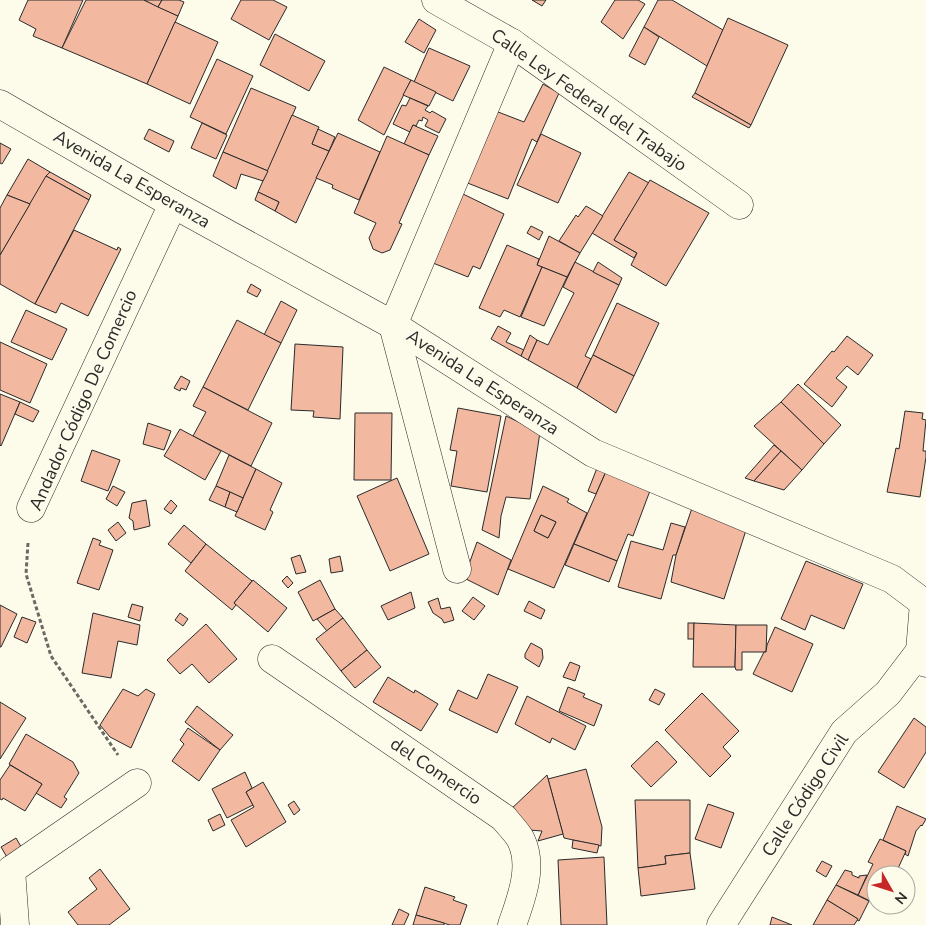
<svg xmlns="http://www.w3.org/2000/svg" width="926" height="925" font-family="'Nunito Sans',sans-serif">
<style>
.building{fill:#f2b8a0;stroke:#2b2b2b;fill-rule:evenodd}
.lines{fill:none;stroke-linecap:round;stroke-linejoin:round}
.street-casing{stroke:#2b2b2b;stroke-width:29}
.secondary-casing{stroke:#2b2b2b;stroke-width:29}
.path{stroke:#6a6964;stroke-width:3;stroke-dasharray:4 2.5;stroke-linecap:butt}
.street{stroke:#fdfbea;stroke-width:28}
.secondary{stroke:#fdfbea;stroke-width:28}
.labels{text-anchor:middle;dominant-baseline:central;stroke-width:4;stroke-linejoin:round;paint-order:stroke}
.street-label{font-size:18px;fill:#2b2b2b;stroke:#fdfbea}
</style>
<rect width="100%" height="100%" fill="#fdfbea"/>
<g class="building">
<polygon points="28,0 83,0 62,48 33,36 36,29 19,20"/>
<polygon points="86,0 144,0 178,16 147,84 62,48"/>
<polygon points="144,0 162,0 158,7"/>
<polygon points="162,0 179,0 184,2 178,16 158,7"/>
<polygon points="241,0 273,0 287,7 269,40 231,19"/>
<polygon points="532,0 546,0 542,6"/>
<polygon points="615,0 638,0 645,4 623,39 601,22"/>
<polygon points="658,0 672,0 723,30 707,66 644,27"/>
<polygon points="728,18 788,45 751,125 695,93"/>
<polygon points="419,19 436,30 424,53 405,42"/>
<polygon points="175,22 218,42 190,104 147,84"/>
<polygon points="644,27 659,37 645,65 629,56"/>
<polygon points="275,34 325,61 309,91 260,65"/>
<polygon points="429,48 470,66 453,101 414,82"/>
<polygon points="217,59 253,76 226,134 190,117"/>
<polygon points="384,67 411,80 384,135 358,120"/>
<polygon points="411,80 436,92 429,106 403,95"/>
<polygon points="543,84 559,93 537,142 532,139 508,199 465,182 493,110 524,122"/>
<polygon points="251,88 296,107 268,171 223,152"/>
<polygon points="695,93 751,125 749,128 692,97"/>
<polygon points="410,98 428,106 425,110 430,113 432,111 446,119 439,133 425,126 428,120 423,117 422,121 419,120 416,126 413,125 410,132 393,124 402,105 406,106"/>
<polygon points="292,115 319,127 312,144 329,151 296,223 275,211 279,202 258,192"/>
<polygon points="202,123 227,135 216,159 191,148"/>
<polygon points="413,125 438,136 429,155 404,144"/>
<polygon points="149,129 174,141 169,152 144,139"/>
<polygon points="318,129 335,137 329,151 312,144"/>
<polygon points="338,133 380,152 359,200 332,188 333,185 316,178"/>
<polygon points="541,134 581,153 558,203 517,185"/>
<polygon points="387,136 429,155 399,223 402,224 390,250 382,253 373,249 369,238 376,223 354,213"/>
<polygon points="0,143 11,149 2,164 0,163"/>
<polygon points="223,152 268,171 263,181 241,174 236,189 213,176"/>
<polygon points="28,159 50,172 30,204 7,195"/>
<polygon points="50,172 91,195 89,200 46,176"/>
<polygon points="629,172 649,183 614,240 637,253 634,258 592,233"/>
<polygon points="46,176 89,200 35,304 0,284 0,255"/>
<polygon points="650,180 709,213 666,286 631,265 637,253 614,240"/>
<polygon points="258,192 279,202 275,211 255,200"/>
<polygon points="461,193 504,214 480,269 473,266 468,277 433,263"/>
<polygon points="7,195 30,204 0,255 0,208"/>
<polygon points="586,206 603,216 580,253 559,241 576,215 578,217"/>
<polygon points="531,226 543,232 539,240 527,233"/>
<polygon points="74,230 117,250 118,247 121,249 88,316 61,303 56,313 35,304"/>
<polygon points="549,236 580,253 567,277 537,265"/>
<polygon points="507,245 539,259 537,265 542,267 520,317 504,310 500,317 479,308"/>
<polygon points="575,262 619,285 585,356 591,359 577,388 528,360 537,340 548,345 574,293 563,287"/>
<polygon points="598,262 622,278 619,285 593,272"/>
<polygon points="542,267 567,277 544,326 521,317"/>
<polygon points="251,284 261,290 257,297 247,292"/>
<polygon points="281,301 297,310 281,343 264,335"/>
<polygon points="617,303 659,323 634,376 593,355"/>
<polygon points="26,310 67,329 52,360 11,342"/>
<polygon points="237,320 281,343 248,410 203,387"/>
<polygon points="498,326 511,333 506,342 524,350 521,356 491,339"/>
<polygon points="530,335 537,340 528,360 521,356"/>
<polygon points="847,336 873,355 858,375 847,366 836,378 847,387 832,407 804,384 832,351 834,352"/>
<polygon points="0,342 47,364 30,403 0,390"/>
<polygon points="295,344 343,347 340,419 313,417 314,411 291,410"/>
<polygon points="593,355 634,376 616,413 577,388"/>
<polygon points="181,376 190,381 186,390 181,388 180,391 174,388"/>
<polygon points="798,384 841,425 824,444 781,402"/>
<polygon points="203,387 272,423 251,466 193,436 206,412 193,406"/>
<polygon points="0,394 20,402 1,446 0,445"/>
<polygon points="20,402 39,411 33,422 15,414"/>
<polygon points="781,402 824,444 802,470 754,426"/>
<polygon points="458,408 501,416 487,492 451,486 457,451 450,450"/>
<polygon points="905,411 923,413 922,419 926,420 923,451 926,451 926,457 920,497 887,492 896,448 899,449"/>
<polygon points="355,413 392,413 391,480 354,480"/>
<polygon points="506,416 540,432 530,499 506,497 501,516 499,538 482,530"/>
<polygon points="148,423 171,431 164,450 143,444"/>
<polygon points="180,429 221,451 205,480 164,456"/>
<polygon points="774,445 781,451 754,481 745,478"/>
<polygon points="92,450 120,460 108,491 81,481"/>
<polygon points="781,451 802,470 784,490 754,481"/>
<polygon points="229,455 256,469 243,498 216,486"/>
<polygon points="599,463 608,467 596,494 588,491"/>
<polygon points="608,467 651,488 633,536 628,534 617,561 574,544"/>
<polygon points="256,469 282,483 270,510 273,512 265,530 235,516"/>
<polygon points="397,478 429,554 390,571 357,496"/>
<polygon points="113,486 125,492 117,506 106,499"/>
<polygon points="216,486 230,492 225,507 209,500"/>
<path d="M 543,486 L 569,499 L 567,502 L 587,513 L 554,588 L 508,569 ZM 541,515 L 556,522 L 548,538 L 534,531 Z"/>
<polygon points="230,492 243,498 237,512 225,507"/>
<polygon points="146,500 150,526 134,530 133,521 129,518 132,503"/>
<polygon points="171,500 177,506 171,514 164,509"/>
<polygon points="692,508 747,527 724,599 671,582 676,555"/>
<polygon points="541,515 556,522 548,538 534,531"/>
<polygon points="118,522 126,533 116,541 108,530"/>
<polygon points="671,523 685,527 676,555 673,555 661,599 618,587 631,541 663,550"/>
<polygon points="184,525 206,544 191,563 168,544"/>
<polygon points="93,538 101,541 99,545 113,550 99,590 77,583"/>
<polygon points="477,542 511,560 498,595 464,578"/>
<polygon points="206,544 252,581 234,603 236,605 232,610 185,571"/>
<polygon points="574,544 617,561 609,582 565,565"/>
<polygon points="300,555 306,572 296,574 291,558"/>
<polygon points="340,556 343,571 331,573 329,559"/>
<polygon points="806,561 863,584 844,629 811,615 805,630 781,619"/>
<polygon points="287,576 293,583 288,588 282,581"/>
<polygon points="253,580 287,608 268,632 234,603"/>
<polygon points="320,580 335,609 313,621 298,592"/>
<polygon points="411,592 415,608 388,620 381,606"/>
<polygon points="473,597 485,606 474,620 462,611"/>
<polygon points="438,598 441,609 450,607 454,620 444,623 442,619 433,613 428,602"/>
<polygon points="529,601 545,610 541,619 524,611"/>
<polygon points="132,604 143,607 140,621 128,617"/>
<polygon points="0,605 17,614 1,647 0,647"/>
<polygon points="335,609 343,618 327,631 317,619"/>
<polygon points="93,613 140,625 137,645 118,641 111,678 82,673"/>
<polygon points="180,613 188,619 183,626 175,620"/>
<polygon points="22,617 36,622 27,643 14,637"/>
<polygon points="343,618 367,650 341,671 316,639"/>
<rect x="688" y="623" width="6" height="16"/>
<polygon points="694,623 736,625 735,667 693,667"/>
<polygon points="206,624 237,659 209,683 192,664 180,674 167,660"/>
<polygon points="736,625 767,625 766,652 742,652 742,670 736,670 735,667"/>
<polygon points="775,627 813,644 792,692 753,674 764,652 766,652 767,645"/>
<polygon points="531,643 542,649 543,658 539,667 525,658 525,654"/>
<polygon points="367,650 381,667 355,688 341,671"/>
<polygon points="570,662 580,666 575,681 563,677"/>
<polygon points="488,674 518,687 497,733 449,710 458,690 477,699"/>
<polygon points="388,677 414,693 415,690 438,704 421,731 373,702"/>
<polygon points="568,687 585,694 583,697 602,705 594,726 559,711"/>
<polygon points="123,689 138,696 146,689 155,694 131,748 110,737 100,725"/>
<polygon points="655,689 665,694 659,705 649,700"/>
<polygon points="702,693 739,731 723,747 731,756 710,777 665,730"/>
<polygon points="527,696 586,726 575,750 552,738 550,743 515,724"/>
<polygon points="0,702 26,718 0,759"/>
<polygon points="197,706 233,735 220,750 185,722"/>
<polygon points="914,718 926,727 926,752 904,788 878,772"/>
<polygon points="188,728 220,750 199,781 172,761 184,744 180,740"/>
<polygon points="26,734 73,762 79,773 64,797 67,799 61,808 36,793 42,784 9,764"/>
<polygon points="657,741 677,762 651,787 631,766"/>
<polygon points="10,765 42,784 25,811 3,798 2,800 0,799 0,780"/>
<polygon points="586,769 602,827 601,846 564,838 548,779"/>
<polygon points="245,772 252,788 246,792 253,805 227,818 212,789"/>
<polygon points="547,775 563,834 538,841 542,831 529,830 509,811"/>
<polygon points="263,782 286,822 246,847 231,820 254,807 246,792"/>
<polygon points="635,800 690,800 690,853 665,856 666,864 638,868"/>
<polygon points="294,801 300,810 294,815 288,805"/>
<polygon points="708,804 734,813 721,848 695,839"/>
<polygon points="897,806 926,819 922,826 921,825 916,831 908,856 905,854 906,851 883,840"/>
<polygon points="220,814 225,825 213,831 208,820"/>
<polygon points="16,838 23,850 8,859 1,847"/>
<polygon points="880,839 906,851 895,875 876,875 876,904 858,895 873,864 868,862"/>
<polygon points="573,840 599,845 597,853 572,848"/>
<polygon points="690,853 695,889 641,896 638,868 666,864 665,856"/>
<polygon points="604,857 607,925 561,925 558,860"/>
<polygon points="822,861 832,866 826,877 816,871"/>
<polygon points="100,869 130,909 109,925 78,925 68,912 97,889 89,878"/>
<polygon points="845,870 852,872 852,875 859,878 859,876 867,875 858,895 836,885"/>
<polygon points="836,885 869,901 859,921 857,920 858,919 827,900"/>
<polygon points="425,887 455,897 453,900 467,905 460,925 450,925 416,915"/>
<polygon points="827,900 858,919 854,925 813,925"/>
<polygon points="399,909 409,914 404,925 392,925"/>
<polygon points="416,915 444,923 444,925 413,925"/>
<polygon points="772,917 792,925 770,925"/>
</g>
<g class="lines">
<g class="street-casing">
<g id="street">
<polyline points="436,0 512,43 739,205"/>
<polyline points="31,508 173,204"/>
<polyline points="457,569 393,325 512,43"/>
<path d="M 272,659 L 504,818 C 509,825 517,832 521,840 C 534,867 521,899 512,925"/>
<polyline points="11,870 15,925"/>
<polyline points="0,881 11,870 137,783"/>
<polyline points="721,925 844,732 888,693 920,651 926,663"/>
</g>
</g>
<g class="secondary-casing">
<polyline id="secondary" points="0,104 173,204 393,325 593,453 892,579 924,603 920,651"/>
</g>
<polyline class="path" points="28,543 26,574 51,656 118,755"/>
<use href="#street" class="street"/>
<use href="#secondary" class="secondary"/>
</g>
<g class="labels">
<g class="street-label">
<text transform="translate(589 100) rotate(35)">Calle Ley Federal del Trabajo</text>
<text transform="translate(132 179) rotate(30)">Avenida La Esperanza</text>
<text transform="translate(483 382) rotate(33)">Avenida La Esperanza</text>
<text transform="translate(83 400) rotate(-66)">Andador Código De Comercio</text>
<text transform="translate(436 771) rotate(34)">del Comercio</text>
<text transform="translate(805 795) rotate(-57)">Calle Código Civil</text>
</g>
</g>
<g transform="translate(891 890) rotate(129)"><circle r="24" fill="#fdfbea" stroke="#a9a89e"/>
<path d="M0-4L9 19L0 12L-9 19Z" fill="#c62828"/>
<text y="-8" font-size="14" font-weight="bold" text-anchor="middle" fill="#2b2b2b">N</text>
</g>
</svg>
